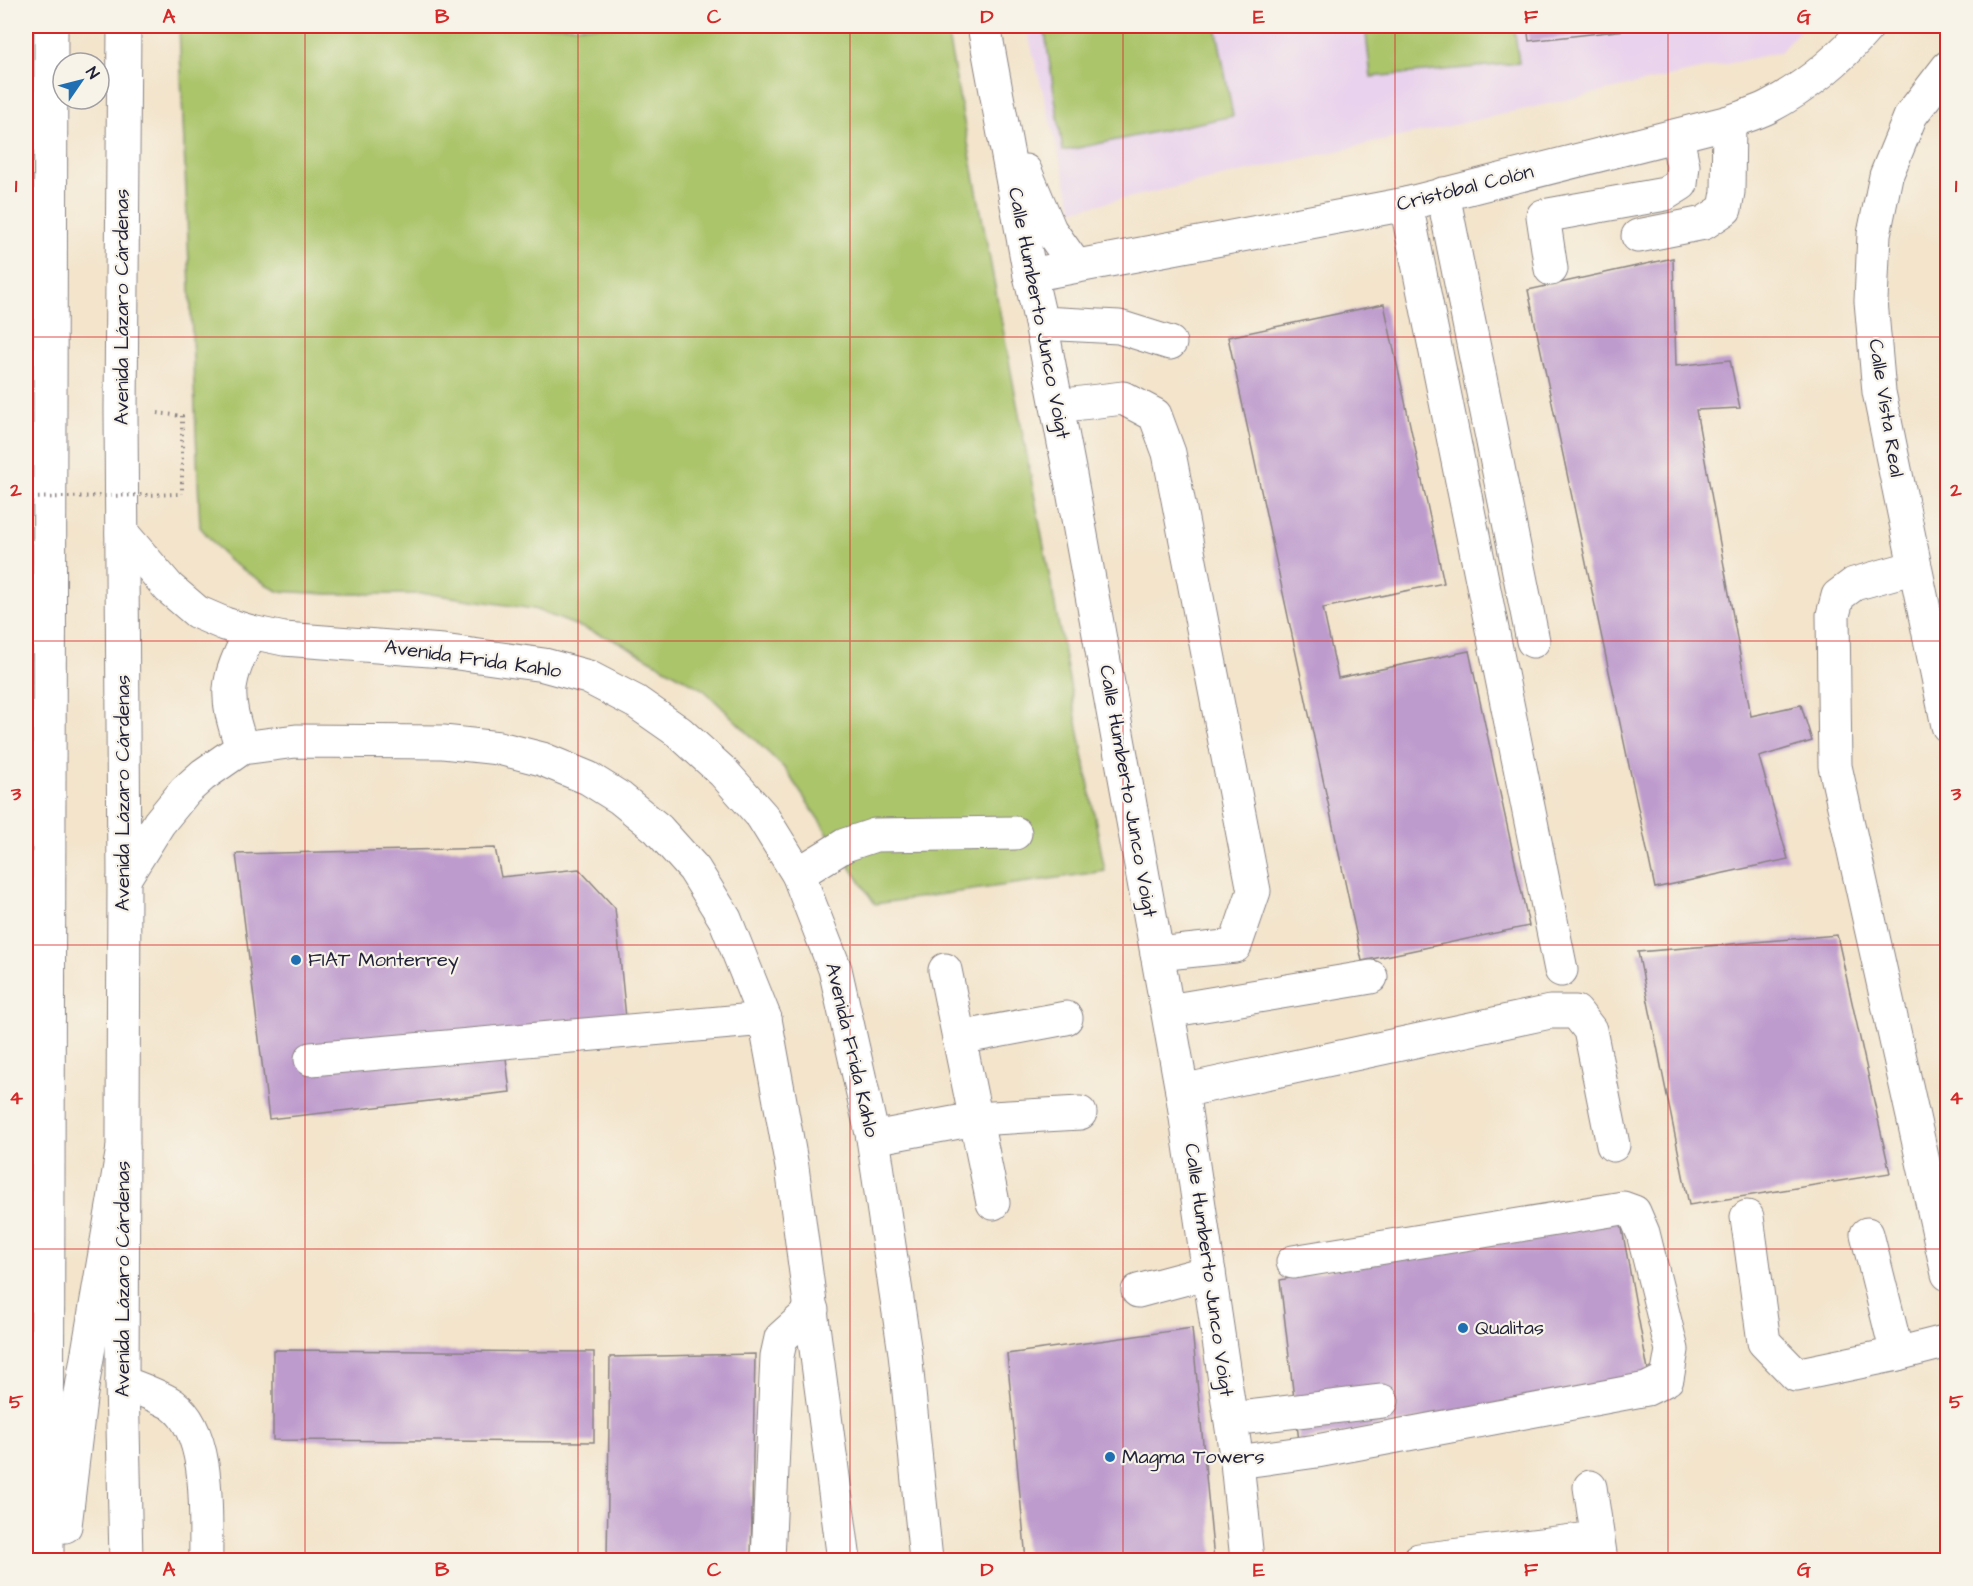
<svg xmlns="http://www.w3.org/2000/svg" width="1973" height="1586" font-family="'Architects Daughter',sans-serif">
<style>
.built{fill:#e9d2ed}
.green{fill:#abc56b;stroke:#667453;stroke-width:1.5}
.building{fill:#be9bcd}
.lines{fill:none;stroke-linecap:round;stroke-linejoin:round}
.minor-casing{stroke:#8a8383;stroke-width:35}
.highway-casing{stroke:#8a8383;stroke-width:35}
.path{stroke:#8a8383;stroke-width:4;stroke-dasharray:1.5 4.5;stroke-linecap:butt}
.minor{stroke:#fff;stroke-width:33}
.highway{stroke:#fff;stroke-width:33}
.path-bridge{stroke:#8a8383;stroke-width:4;stroke-dasharray:1.5 4.5;stroke-linecap:butt}
.grid{fill:none;stroke:#d62828;stroke-width:1.5;stroke-opacity:0.55}
.poi-dot{fill:#1f6fb2;stroke:#f7f3e8;stroke-width:2}
.labels{text-anchor:middle;dominant-baseline:central;stroke-width:4.5;stroke-linejoin:round;paint-order:stroke}
.street-label{font-size:20px;fill:#22223b;stroke:#f7f3e8}
.poi-label{font-size:20px;fill:#22223b;stroke:#f7f3e8;text-anchor:start}
.neatline{fill:none;stroke:#d62828;stroke-width:2}
.grid-label{font-size:20px;text-anchor:middle;font-weight:bold;fill:#d62828}
</style>
<rect width="100%" height="100%" fill="#f7f3e8"/>
<filter id="ink" filterUnits="userSpaceOnUse"><feTurbulence type="fractalNoise" baseFrequency=".0167" numOctaves="2"/><feDisplacementMap in="SourceGraphic" scale="12" xChannelSelector="R" yChannelSelector="G"/><feConvolveMatrix kernelMatrix="1 2 1 2 8 2 1 2 1" color-interpolation-filters="sRGB"/></filter>
<filter id="wash" filterUnits="userSpaceOnUse"><feTurbulence type="fractalNoise" baseFrequency=".008" numOctaves="4" result="noise"/><feDisplacementMap in="SourceGraphic" scale="24" xChannelSelector="R" yChannelSelector="G"/><feGaussianBlur stdDeviation="1.35" result="paint"/><feColorMatrix in="noise" values="0 0 0 0 0 0 0 0 0 0 0 0 0 0 0 0 0 1.4 0 .05"/><feComposite in="paint" operator="in"/></filter>
<g filter="url(#wash)">
<rect width="100%" height="100%" fill="#f3e4cb"/>
<polygon class="built" points="1026,26 1804,26 1780,52 1073,210"/>
<g class="green">
<polygon points="179,26 946,26 1105,871 875,904 785,769 704,690 619,642 534,609 431,594 327,594 277,591 229,561 200,527"/>
<polygon points="1044,26 1216,26 1233,116 1063,151"/>
<polygon points="1365,26 1514,26 1519,63 1371,77"/>
</g>
<g id="blocks">
<g class="building">
<polygon points="1527,26 1652,26 1652,27 1529,41"/>
<polygon points="1673,258 1676,366 1730,360 1740,408 1696,410 1751,716 1801,705 1812,741 1759,757 1788,859 1655,888 1528,290"/>
<polygon points="1384,304 1444,583 1323,608 1338,678 1469,651 1529,926 1362,961 1228,337"/>
<polygon points="495,848 501,877 579,869 615,908 628,1038 504,1041 510,1092 269,1119 236,854"/>
<polygon points="1837,935 1890,1173 1689,1205 1638,952"/>
<polygon points="1619,1212 1649,1376 1299,1441 1280,1280"/>
<polygon points="1192,1328 1214,1560 1026,1560 1007,1354"/>
<polygon points="273,1350 594,1352 594,1442 273,1440"/>
<polygon points="755,1354 751,1560 607,1560 610,1357"/>
</g>
</g>
</g>
<g filter="url(#ink)">
<use href="#blocks" fill-opacity="0" stroke="#8a8383" stroke-width="1.5"/>
<g class="lines">
<g class="minor-casing">
<g id="minor">
<polyline points="124,26 121,410 124,879 122,1382 126,1560"/>
<polyline points="984,26 1030,275 1041,323 1069,469 1182,1091 1237,1462 1247,1560"/>
<polyline points="1948,67 1911,115 1886,176 1874,234 1871,301 1879,392 1948,726"/>
<polyline points="1025,171 1050,230 1075,265"/>
<polyline points="1443,194 1533,641"/>
<polyline points="1406,204 1561,970"/>
<polyline points="1638,236 1704,223 1725,209 1728,192 1729,122"/>
<polyline points="1551,269 1543,216 1665,194 1681,184 1683,166 1677,136"/>
<path d="M 1030,275 L 1406,204 L 1729,122 C 1742,117 1756,113 1768,107 C 1806,87 1841,58 1868,26"/>
<polyline points="1041,323 1119,327 1170,343"/>
<polyline points="1057,406 1123,398 1155,415 1169,453 1254,891 1235,946 1157,954"/>
<polyline points="122,533 169,588 197,612 225,624 251,632 284,639 443,651 544,665 588,677 636,702 679,732 723,772 762,816 798,874 835,969 873,1138 905,1353 926,1560"/>
<polyline points="1915,567 1854,584 1838,596 1833,615 1835,766 1948,1274"/>
<path d="M 242,748 C 224,694 225,683 251,632"/>
<polyline points="798,874 845,845 875,835 1015,833"/>
<polyline points="124,879 159,823 185,791 203,775 242,748 296,741 443,742 499,748 542,759 588,778 620,798 658,829 694,869 725,919 765,1019 792,1167 844,1560"/>
<polyline points="945,970 993,1203"/>
<polyline points="1168,1011 1371,977"/>
<polyline points="959,1038 1066,1018"/>
<polyline points="311,1059 765,1019"/>
<polyline points="1182,1091 1550,1012 1576,1012 1590,1030 1613,1145"/>
<polyline points="873,1138 975,1119 1080,1113"/>
<polyline points="1747,1217 1764,1342 1796,1375 1897,1354"/>
<polyline points="1867,1234 1897,1354 1948,1341"/>
<polyline points="1138,1291 1209,1272"/>
<path d="M 122,1382 C 138,1389 158,1395 173,1405 C 212,1434 205,1517 206,1560"/>
<polyline points="1231,1419 1382,1401"/>
<polyline points="1237,1462 1317,1451 1647,1389 1667,1379 1672,1350 1643,1233 1634,1212 1623,1208 1293,1262"/>
<polyline points="1590,1487 1601,1560"/>
<polyline points="768,1560 777,1356 781,1338 812,1310"/>
<polyline points="1419,1560 1597,1538"/>
</g>
</g>
<g class="highway-casing">
<g id="highway">
<polyline points="65,1526 80,1399 123,1148"/>
<polyline points="47,1560 51,26"/>
</g>
</g>
<polyline class="path" points="158,413 182,416 182,494"/>
<use href="#minor" class="minor"/>
<use href="#highway" class="highway"/>
<polyline class="path-bridge" points="26,498 182,494"/>
</g>
</g>
<path class="grid" d="M 305,26 L 305,1560M 578,26 L 578,1560M 850,26 L 850,1560M 1123,26 L 1123,1560M 1395,26 L 1395,1560M 1668,26 L 1668,1560M 26,337 L 1948,337M 26,641 L 1948,641M 26,945 L 1948,945M 26,1249 L 1948,1249"/>
<g class="poi-dot">
<circle cx="296" cy="960" r="6"/>
<circle cx="1463" cy="1328" r="6"/>
<circle cx="1110" cy="1457" r="6"/>
</g>
<g class="labels">
<g class="street-label">
<text transform="translate(1465 188) rotate(-14)">Cristóbal Colón</text>
<text transform="translate(122 307) rotate(-90)">Avenida Lázaro Cárdenas</text>
<text transform="translate(1039 313) rotate(79)">Calle Humberto Junco Voigt</text>
<text transform="translate(1886 408) rotate(81)">Calle Vista Real</text>
<text transform="translate(473 659) rotate(8)">Avenida Frida Kahlo</text>
<text transform="translate(1128 791) rotate(80)">Calle Humberto Junco Voigt</text>
<text transform="translate(123 793) rotate(-90)">Avenida Lázaro Cárdenas</text>
<text transform="translate(852 1050) rotate(77)">Avenida Frida Kahlo</text>
<text transform="translate(1209 1270) rotate(82)">Calle Humberto Junco Voigt</text>
<text transform="translate(123 1279) rotate(-90)">Avenida Lázaro Cárdenas</text>
</g>
<g class="poi-label">
<text x="308" y="960">FIAT Monterrey</text>
<text x="1475" y="1328">Qualitas</text>
<text x="1122" y="1457">Magma Towers</text>
</g>
</g>
<rect width="1973" height="1586" fill="none" stroke="#f7f3e8" stroke-width="66"/>
<g transform="translate(81 81) rotate(55)"><circle r="28" fill="#f7f3e8" stroke="#a29fa3" stroke-width="1.5"/>
<path d="M0-4.5L10 22L0 15L-10 22Z" fill="#1f6fb2"/>
<text y="-9" font-size="16" font-weight="bold" text-anchor="middle" fill="#22223b">N</text>
</g>
<rect x="33" y="33" width="1907" height="1520" class="neatline"/>
<g class="grid-label">
<text x="169" y="23">A</text>
<text x="442" y="23">B</text>
<text x="714" y="23">C</text>
<text x="987" y="23">D</text>
<text x="1259" y="23">E</text>
<text x="1531" y="23">F</text>
<text x="1804" y="23">G</text>
<text x="16" y="192">1</text>
<text x="1956" y="192">1</text>
<text x="16" y="496">2</text>
<text x="1956" y="496">2</text>
<text x="16" y="800">3</text>
<text x="1956" y="800">3</text>
<text x="16" y="1104">4</text>
<text x="1956" y="1104">4</text>
<text x="16" y="1408">5</text>
<text x="1956" y="1408">5</text>
<text x="169" y="1576">A</text>
<text x="442" y="1576">B</text>
<text x="714" y="1576">C</text>
<text x="987" y="1576">D</text>
<text x="1259" y="1576">E</text>
<text x="1531" y="1576">F</text>
<text x="1804" y="1576">G</text>
</g>
</svg>
